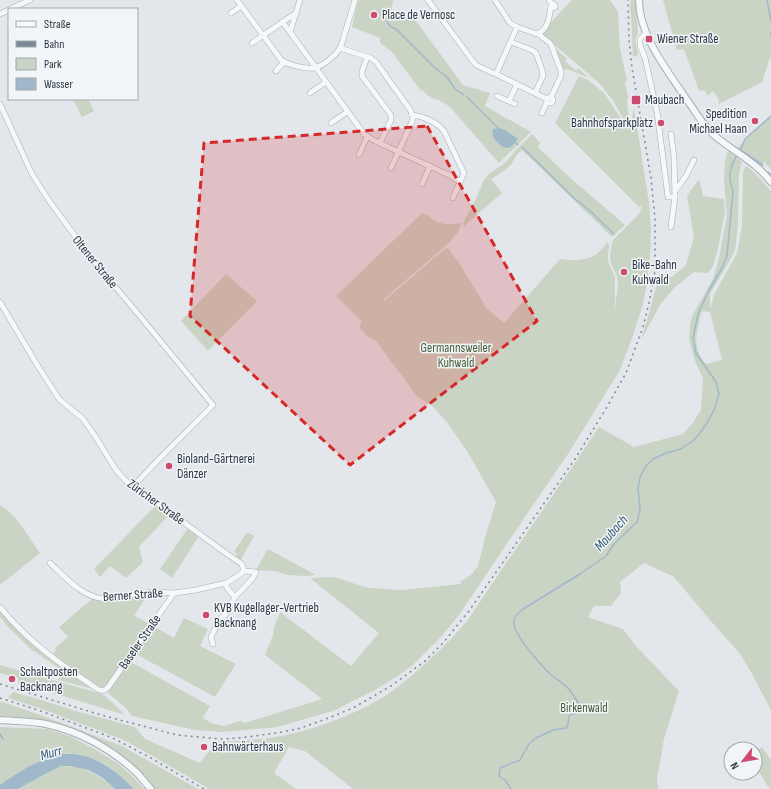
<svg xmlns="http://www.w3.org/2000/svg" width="771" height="789" font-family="'Sofia Sans Condensed',sans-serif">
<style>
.green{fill:#cad4c4;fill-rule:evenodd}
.water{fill:#9fb9ca}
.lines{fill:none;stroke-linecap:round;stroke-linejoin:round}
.stream{stroke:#9fb9ca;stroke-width:1.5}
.minor-casing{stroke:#a8aeb5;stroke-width:6}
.tertiary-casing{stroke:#a8aeb5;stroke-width:8}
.minor{stroke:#f5f7f9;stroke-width:5}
.tertiary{stroke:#f5f7f9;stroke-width:6}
.rail{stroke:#7c8894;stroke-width:1.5;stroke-dasharray:2 4;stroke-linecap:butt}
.marked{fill:#d62828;fill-opacity:0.2;stroke:#d62828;stroke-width:3;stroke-dasharray:8 5;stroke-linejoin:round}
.poi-dot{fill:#cc4b6f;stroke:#f2f5f8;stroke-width:1.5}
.labels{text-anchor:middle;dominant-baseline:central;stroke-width:3;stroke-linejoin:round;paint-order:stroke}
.poi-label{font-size:13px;fill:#2b3642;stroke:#f2f5f8;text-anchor:start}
.street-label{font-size:13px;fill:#2b3642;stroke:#f2f5f8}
.park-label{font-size:13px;fill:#445e38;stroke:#f2f5f8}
.water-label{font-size:14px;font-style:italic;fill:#355a76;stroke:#f2f5f8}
</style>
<rect width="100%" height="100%" fill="#e3e7eb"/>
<g class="green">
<polygon points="359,0 393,0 391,13 416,21 463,85 490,93 485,106 531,132 499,163 449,106 437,99 436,100 427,95 423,90 421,91 392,52 380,43 380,38 352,27 357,4"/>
<polygon points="572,0 610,0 618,12 620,48 625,72 627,80 625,83 628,96 627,103 629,120 625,122 614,102 600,84 542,34 543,31"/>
<polygon points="631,0 636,0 638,33 635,40 638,54 636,57 633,56 631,11 630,11"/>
<polygon points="663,0 771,0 771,57 770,58 762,82 719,104 719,100 713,91 708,96 704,90 699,91 684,49 677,50"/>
<polygon points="557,50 567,59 565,61 576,71 578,68 589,78 570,70 562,69 555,51"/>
<path d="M 579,76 L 588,80 L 605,94 L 624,124 L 632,120 L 633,110 L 634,110 L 637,123 L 635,124 L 636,126 L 637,126 L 649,203 L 651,228 L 650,259 L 646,288 L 643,304 L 632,338 L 620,370 L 570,451 L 531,508 L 459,615 L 441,637 L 413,665 L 399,675 L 375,690 L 333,711 L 277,727 L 223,732 L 195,730 L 132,716 L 126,708 L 109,694 L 108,690 L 129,661 L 210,706 L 203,718 L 211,723 L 224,726 L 240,721 L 245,723 L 322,699 L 265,655 L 273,635 L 275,624 L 280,612 L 351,666 L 379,633 L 310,578 L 334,577 L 362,586 L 370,588 L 400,590 L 461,584 L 460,582 L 472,574 L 478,566 L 486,534 L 496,502 L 467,451 L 446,421 L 431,405 L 416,396 L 408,384 L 375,340 L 368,337 L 359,327 L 362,322 L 336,296 L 422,213 C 428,215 431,218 436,221 C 444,226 453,224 462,223 L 458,232 L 449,243 L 384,299 L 384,301 L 447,247 L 458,261 L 487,309 L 504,323 L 560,259 C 571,261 585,261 595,255 C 600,252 604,246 608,242 L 609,246 L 608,256 L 608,262 L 615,277 L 615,310 L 618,283 L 617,277 L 611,263 L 610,257 L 611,248 L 613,240 L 639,214 L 641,209 L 642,205 L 639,207 L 555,123 Z"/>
<polygon points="73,99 88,99 94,111 82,117"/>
<polygon points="771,116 771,169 764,162 761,166 737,149 750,134"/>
<path d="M 532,134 L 540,143 L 538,147 L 567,175 L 625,225 L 612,237 L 522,150 C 517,153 515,158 512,163 C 507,170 498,175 491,179 L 502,193 L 463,227 L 465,219 L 472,207 L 484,180 L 490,173 L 505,163 L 516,150 Z"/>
<path d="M 729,152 L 742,162 L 739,175 L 738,221 L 736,244 L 734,253 L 710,294 L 710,310 L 714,295 L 737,253 L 742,226 L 743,171 L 746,166 C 756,173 764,182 771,192 L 771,710 L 752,674 L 741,655 L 710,620 L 674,577 L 644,563 L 620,582 L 621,593 L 611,606 L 594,606 L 588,617 L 623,629 L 636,646 L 679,691 L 664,739 L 657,779 L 658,789 L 353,789 L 305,751 L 289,747 L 274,773 L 296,789 L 209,789 L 156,758 L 124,740 L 42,709 L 8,698 L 13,692 L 38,699 L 79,712 L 135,727 L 145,739 L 200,763 L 206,755 L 212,749 L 218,742 C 239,741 260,740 281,736 C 316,729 351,716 382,698 C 395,690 406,680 418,670 C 435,655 452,639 467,621 C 472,614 477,606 482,599 C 493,582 504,566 516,549 C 544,508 572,468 599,427 L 634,447 L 683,434 L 692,424 L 701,410 L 703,378 L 695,361 L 689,339 L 690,327 L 692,316 L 713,279 L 719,258 L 727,215 L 724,181 L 725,162 L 727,153 ZM 702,311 L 710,312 L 722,360 L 706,364 C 703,361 700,357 699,353 C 693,340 699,323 702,311 Z"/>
<polygon points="699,179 703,196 724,199 725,213 717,253 713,266 708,273 694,272 675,287 660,305 641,340 652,303 659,274 672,277 686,265 694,237 687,196"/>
<polygon points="226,274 257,301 208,351 181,321"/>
<path d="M 0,505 C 15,513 30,539 40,553 L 0,585 Z"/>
<polygon points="156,505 169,515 139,547 143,562 126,578 110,566 100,577 94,569"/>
<polygon points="188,528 199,536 172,578 160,569"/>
<polygon points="247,532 254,536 240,561 235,558 237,554 234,552"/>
<polygon points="268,549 316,575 305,576 288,575 275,571 256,570"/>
<polygon points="148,594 134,616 150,624 108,686 103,688 97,686 52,655 56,650 55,648 68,637 59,627 93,598"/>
<polygon points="0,610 9,621 96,690 58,680 64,672 31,649 9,628 0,617"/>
<polygon points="184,618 208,629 200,646 236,664 215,697 134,653 153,626 174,638"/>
<polygon points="0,665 102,694 113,703 125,715 73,699 18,683 18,678 0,673"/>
<polygon points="0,701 43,716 122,746 198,789 152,789 136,771 71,729 51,721 29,718 0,716"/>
<path d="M 0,727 L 48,729 L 72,737 L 96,750 L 120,765 L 132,776 L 144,789 L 134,789 C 125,781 116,772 106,765 C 94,757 71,751 56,755 C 36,760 17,773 0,785 Z"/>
<polygon points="762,747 771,760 771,789 767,785 755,765 755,752"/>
<path d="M 61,766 C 84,766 98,774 115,789 L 18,789 L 45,774 Z"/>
</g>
<g class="water">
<path d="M 499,128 L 505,130 L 518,139 C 515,141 512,148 508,148 C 503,149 494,140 493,136 C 492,133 493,132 493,129 Z"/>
<path d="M 58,754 C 63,754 68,754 73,754 C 98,756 117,772 134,789 L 115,789 L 104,779 L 96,774 L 88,770 L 70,766 L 61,766 L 45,774 L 18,789 L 0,789 L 0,785 C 19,771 35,762 58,754 Z"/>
</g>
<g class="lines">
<g class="stream">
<polyline points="767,0 771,21"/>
<polyline points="387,22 391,27 396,29 435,68 447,77 455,89 464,95"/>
<polyline points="771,33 771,36"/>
<polyline points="467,97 498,128"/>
<polyline points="515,142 518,145"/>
<polyline points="522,147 575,199 589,210 614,234"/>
<polyline points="740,150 763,165"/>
<polyline points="740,151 745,139 771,116"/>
<polyline points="768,172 771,175"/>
<polyline points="0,734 3,739"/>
<path d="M 511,789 L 505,780 L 499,776 L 500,768 L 520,760 L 529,744 L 536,738 L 553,730 L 566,728 L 568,725 L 569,716 L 572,714 L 578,712 L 580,708 C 578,702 575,697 571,692 C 565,683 555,679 548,672 C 539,663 515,636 514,624 C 513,617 518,613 523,609 L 580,574 L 606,556 L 614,544 L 637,522 L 640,510 L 638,489 L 640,477 L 646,466 L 653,459 L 666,453 L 681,449 L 694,440 L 700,433 L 707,423 L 714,410 L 719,394 L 716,382 L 696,353 L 693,338 L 698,314 L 708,292 L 722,268 L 727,256 L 733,191 C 727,178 730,167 737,155"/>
</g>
<g class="minor-casing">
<g id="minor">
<path d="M 237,0 L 282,61 C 290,65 304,69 314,68 C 323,66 337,55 341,46 L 355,0"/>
<path d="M 300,0 L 290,32 L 364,134 L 373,140 L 451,176 L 460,182 L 464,173 L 463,171 L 444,131 C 437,122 423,116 412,115"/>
<polyline points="428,0 472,60 476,65 493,73"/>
<path d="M 495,0 L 510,23 L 517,27 L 537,34 C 549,29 549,17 551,6"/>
<polyline points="549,0 552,4 554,4 555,7 553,8 551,7 551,4"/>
<polyline points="10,9 30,0"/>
<polyline points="231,13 241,6"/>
<polyline points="0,14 9,10"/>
<polyline points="282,22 290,32"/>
<polyline points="538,33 542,37 550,43 552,47 561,71 561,76 551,97"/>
<polyline points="646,33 640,39 640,45 645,58 657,112 668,197 675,197 671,227"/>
<polyline points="511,42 532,50 536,53 542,70 543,76 535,93"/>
<polyline points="252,43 296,13"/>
<polyline points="340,48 371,58 376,62 411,111 413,119 411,124 391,168"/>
<polyline points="367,57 362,72 362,76 391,115 391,120 380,143"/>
<polyline points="276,71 284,62"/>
<polyline points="497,72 517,27"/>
<polyline points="496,74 547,99"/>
<polyline points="310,93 326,82"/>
<polyline points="497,96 515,104"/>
<circle cx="550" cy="100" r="3"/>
<polyline points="509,101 517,84"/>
<path d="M 0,104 L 32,174 L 50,202 L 92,259 L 139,315 L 213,405 C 187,432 159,457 134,486"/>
<polyline points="542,113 547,102"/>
<polyline points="331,123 347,112"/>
<polyline points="671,134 674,157 675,197"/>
<polyline points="359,155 367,137"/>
<polyline points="422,184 430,166"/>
<polyline points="675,191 686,176 694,160"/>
<polyline points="453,198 460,182"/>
<polyline points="0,302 36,363 59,399 83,419 95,436 116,470 127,482 134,486 227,554 242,564 244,571"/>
<path d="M 50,563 C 66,578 82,597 105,599 L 152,592 L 174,593 L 196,590 L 226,583 L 238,576 L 244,571 L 256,572 L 253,578 L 235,597"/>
<path d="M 0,607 C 27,641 63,666 99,690 C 104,691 106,690 109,686 L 174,593"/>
<polyline points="213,644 211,637 220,619 225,615 235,597 227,588 226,583"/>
</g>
</g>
<g class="tertiary-casing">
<g id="tertiary">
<path d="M 639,0 C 639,36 668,71 687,100 C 696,112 703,126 715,136 C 734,152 755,161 771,182"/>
<path d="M 0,720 C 14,721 33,721 46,724 C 79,731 112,749 137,773 C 142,778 146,784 151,789"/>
</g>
</g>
<use href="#minor" class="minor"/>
<use href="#tertiary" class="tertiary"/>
<g class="rail">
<polyline points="0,684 101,715 177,735 221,739 238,738 277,733 301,728 331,717 353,708 391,686 424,662 443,643 469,611 575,459 607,407 626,373 643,327 649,303 655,271 655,219 651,178 632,68 629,40 628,0"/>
<polyline points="0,698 41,711 113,738 149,757 204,789"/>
</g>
</g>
<path class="marked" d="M 427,126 L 537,321 L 350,465 L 190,316 L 204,143 Z"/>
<g class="poi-dot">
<circle cx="374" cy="15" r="4"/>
<rect x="645" y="35" width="8" height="8" rx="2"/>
<rect x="631" y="95" width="10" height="10" rx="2"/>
<circle cx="755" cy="121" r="4"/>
<circle cx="661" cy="123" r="4"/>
<circle cx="624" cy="272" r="4"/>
<circle cx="169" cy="466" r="4"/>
<circle cx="206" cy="615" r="4"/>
<circle cx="12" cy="679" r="4"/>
<circle cx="204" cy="747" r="4"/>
</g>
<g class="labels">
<g class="poi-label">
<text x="382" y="15">Place de Vernosc</text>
<text x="657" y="39">Wiener Straße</text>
<text x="645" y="100">Maubach</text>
<text x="747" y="114" text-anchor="end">Spedition<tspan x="747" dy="15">Michael Haan</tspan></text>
<text x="653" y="123" text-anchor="end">Bahnhofsparkplatz</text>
<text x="632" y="265">Bike-Bahn<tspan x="632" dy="15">Kuhwald</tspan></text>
<text x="177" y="459">Bioland-Gärtnerei<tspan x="177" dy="15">Dänzer</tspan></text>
<text x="214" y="608">KVB Kugellager-Vertrieb<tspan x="214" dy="15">Backnang</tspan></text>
<text x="20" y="672">Schaltposten<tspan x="20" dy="15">Backnang</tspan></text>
<text x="212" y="747">Bahnwärterhaus</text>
</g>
<g class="street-label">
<text transform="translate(95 262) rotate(51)">Oltener Straße</text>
<text transform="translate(156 502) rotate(36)">Züricher Straße</text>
<text transform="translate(133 595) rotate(-4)">Berner Straße</text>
<text transform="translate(140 642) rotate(-55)">Baseler Straße</text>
</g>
<g class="park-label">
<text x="456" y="348">Germannsweiler<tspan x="456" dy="15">Kuhwald</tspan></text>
<text x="584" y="708">Birkenwald</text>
</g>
<g class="water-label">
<text transform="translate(611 533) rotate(-48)">Maubach</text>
<text transform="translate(51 753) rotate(-16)">Murr</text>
</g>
</g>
<rect x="8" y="8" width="130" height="92" fill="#f2f5f8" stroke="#a2a9af"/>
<rect x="16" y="21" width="20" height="6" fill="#f5f7f9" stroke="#a2a9af"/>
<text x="44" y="28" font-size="12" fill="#2b3642">Straße</text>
<rect x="16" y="41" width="20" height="6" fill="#7c8894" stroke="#a2a9af"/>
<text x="44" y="48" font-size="12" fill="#2b3642">Bahn</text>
<rect x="16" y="58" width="20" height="12" fill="#cad4c4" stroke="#a2a9af"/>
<text x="44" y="68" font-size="12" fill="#2b3642">Park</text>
<rect x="16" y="78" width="20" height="12" fill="#9fb9ca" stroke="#a2a9af"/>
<text x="44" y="88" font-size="12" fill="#2b3642">Wasser</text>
<g transform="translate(743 761) rotate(239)"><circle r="19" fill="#f2f5f8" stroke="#a2a9af"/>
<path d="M0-3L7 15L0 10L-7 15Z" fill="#cc4b6f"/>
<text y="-6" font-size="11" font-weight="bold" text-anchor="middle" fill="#2b3642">N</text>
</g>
</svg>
